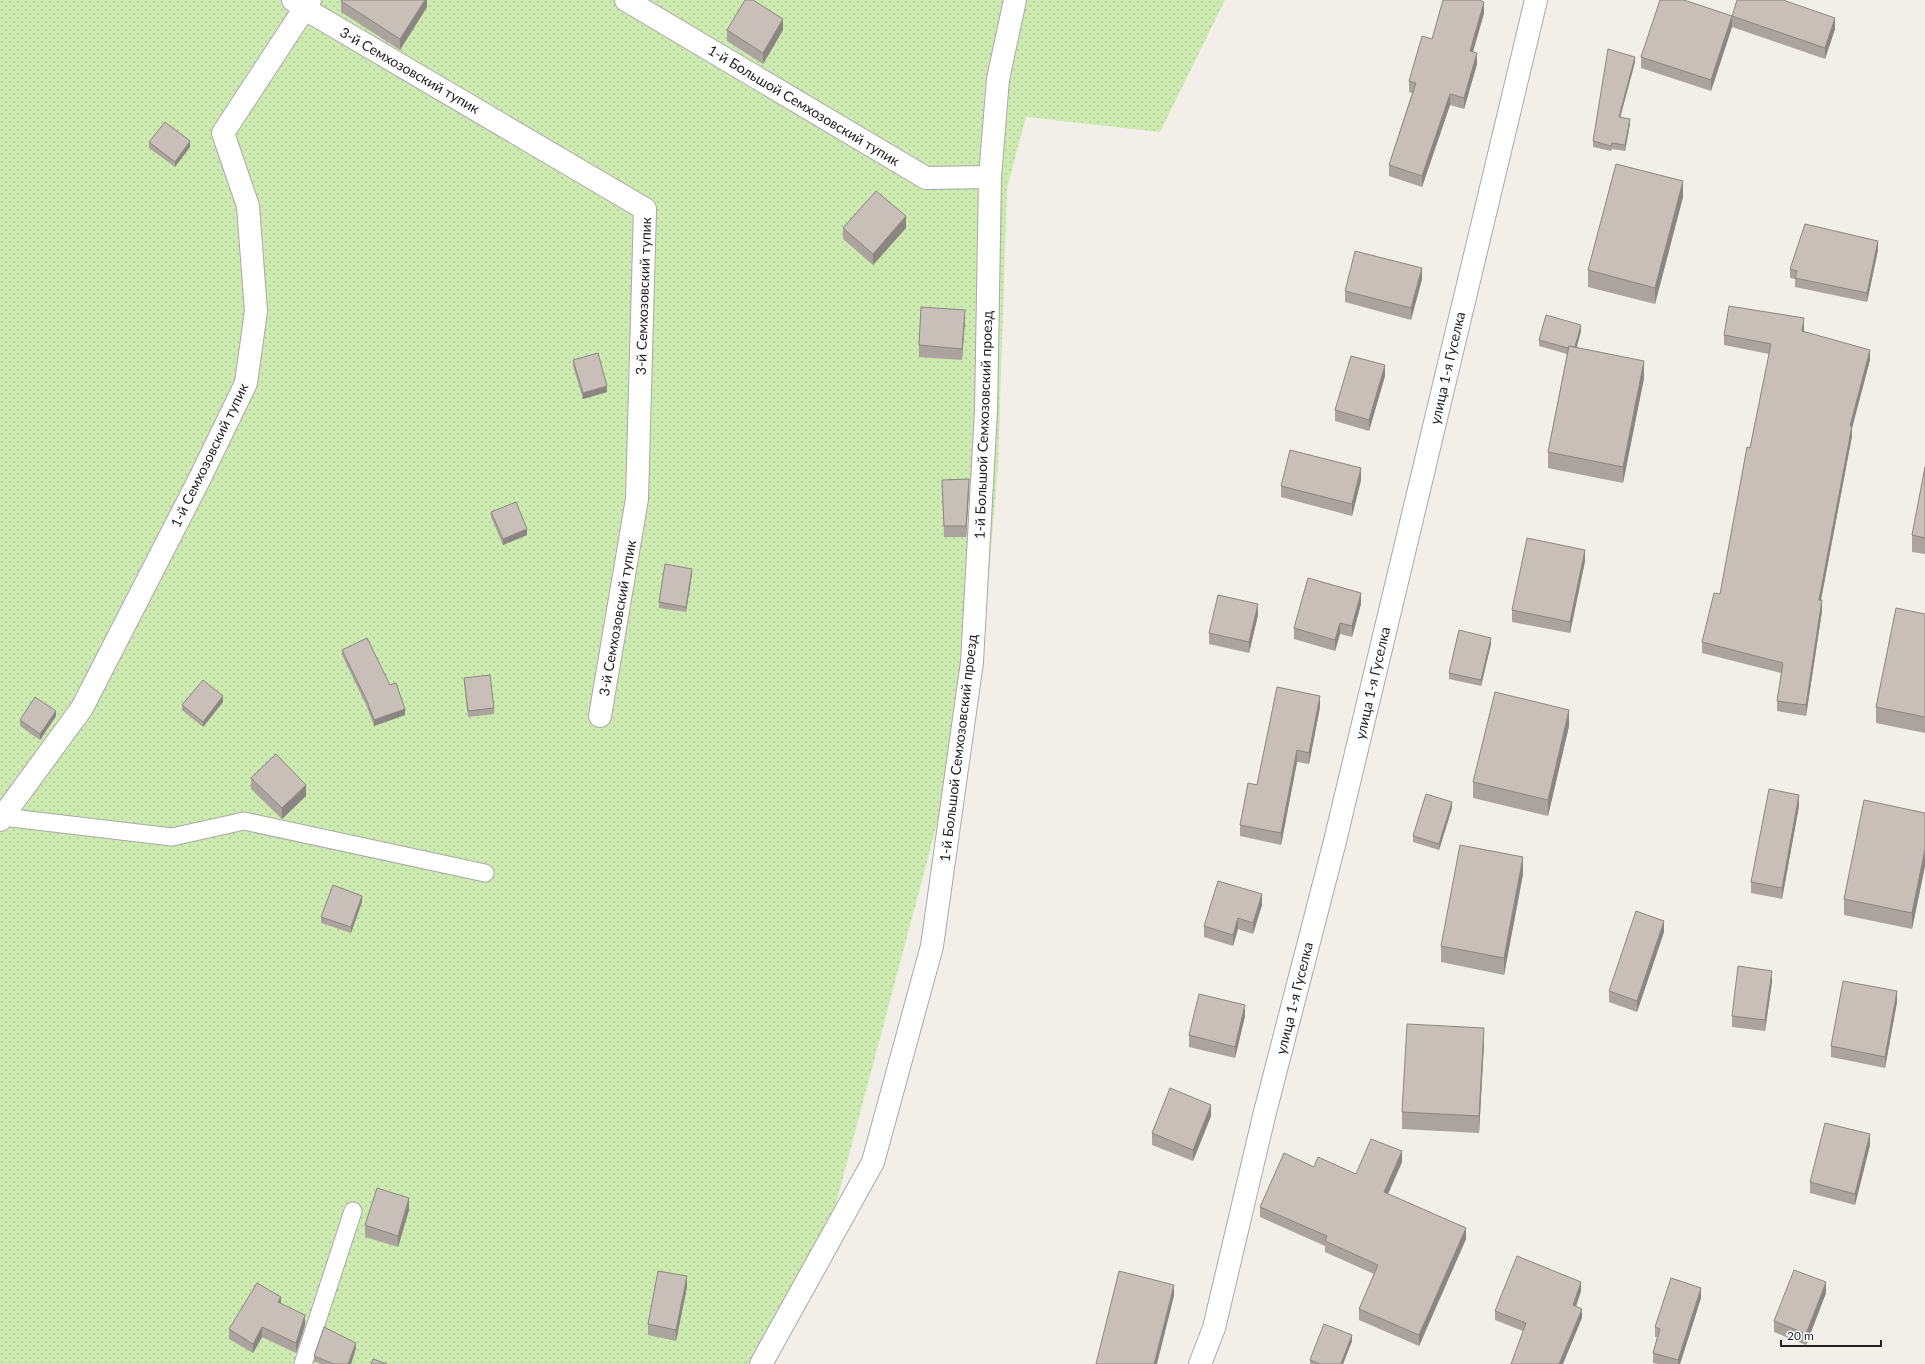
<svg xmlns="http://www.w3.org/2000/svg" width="1925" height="1364" font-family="Lato,sans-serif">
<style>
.garden{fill:url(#garden-dots)}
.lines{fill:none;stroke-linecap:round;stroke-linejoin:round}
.lane-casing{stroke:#a9a9a9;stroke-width:19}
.street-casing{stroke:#a9a9a9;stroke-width:24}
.lane{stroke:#fff;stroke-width:17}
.street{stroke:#fff;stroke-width:22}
.wall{fill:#aba49e}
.shaded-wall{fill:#8b8681}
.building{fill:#c7bfb8;stroke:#8b8681}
.labels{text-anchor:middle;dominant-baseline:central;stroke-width:3;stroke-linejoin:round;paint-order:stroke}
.street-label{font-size:14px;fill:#222;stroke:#fff}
</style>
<defs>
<pattern id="garden-dots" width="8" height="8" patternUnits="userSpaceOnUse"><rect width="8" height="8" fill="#cdebb0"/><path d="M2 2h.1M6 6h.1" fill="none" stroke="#b0c997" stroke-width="1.8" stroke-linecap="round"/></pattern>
</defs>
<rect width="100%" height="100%" fill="#f2efe9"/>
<polygon class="garden" points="0,0 1225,0 1160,132 1026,117 1007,188 998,466 982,655 826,1241 775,1364 0,1364"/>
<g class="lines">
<g class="lane-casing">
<g id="lane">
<polyline points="3,817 172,837 244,821 485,873"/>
<polyline points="303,1364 353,1211"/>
</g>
</g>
<g class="street-casing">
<g id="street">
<polyline points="293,0 305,9 645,209 637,499 600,716"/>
<polyline points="626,0 926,178 990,177"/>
<polyline points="0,820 82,708 200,478 246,383 256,311 248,206 223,133 310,0"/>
<polyline points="761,1364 873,1162 932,946 972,662 986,411 990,177 998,79 1015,0"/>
<polyline points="1200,1364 1214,1328 1264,1116 1335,841 1536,0"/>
</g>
</g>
<use href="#lane" class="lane"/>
<use href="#street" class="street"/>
</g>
<g class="wall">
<polygon points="427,0 427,7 400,50 341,12 341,1"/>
<polygon points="1484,13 1473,52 1477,64 1464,109 1450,105 1422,187 1389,176 1389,165 1412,93 1409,92 1409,81 1432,39"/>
<polygon points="1732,16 1835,29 1825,59 1732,27 1711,91 1641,68 1641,57"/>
<polygon points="727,30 783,30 763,64 727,41"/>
<polygon points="1635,62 1620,117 1630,124 1625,151 1612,149 1611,151 1593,147 1593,141"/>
<polygon points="149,142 190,147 175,167 149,148"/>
<polygon points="1683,197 1655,304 1588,287 1588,270"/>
<polygon points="843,228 906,228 873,265 843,239"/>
<polygon points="1878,250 1867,302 1795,287 1795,279 1790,278 1790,269"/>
<polygon points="1422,279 1411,320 1345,302 1345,291"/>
<polygon points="965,321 962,360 919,357 919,345"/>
<polygon points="1804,329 1804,332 1870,360 1852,426 1852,436 1821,600 1822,611 1806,716 1777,711 1777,701 1781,673 1702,653 1702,642 1720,594 1769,354 1724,345 1724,335"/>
<polygon points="1581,331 1577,347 1644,378 1623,483 1548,468 1548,452 1567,354 1539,346 1539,340"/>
<polygon points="573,360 607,392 583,399 573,366"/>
<polygon points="1385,376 1369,431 1335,421 1335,410"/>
<polygon points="1925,467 1925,554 1912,552 1912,535"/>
<polygon points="942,480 969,490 966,537 944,537"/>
<polygon points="1361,480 1352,516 1281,497 1281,486"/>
<polygon points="491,512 527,535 503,545 491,517"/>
<polygon points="1585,561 1570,633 1512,622 1512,610"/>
<polygon points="692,574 686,612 659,608 659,602"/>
<polygon points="1361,604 1352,637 1340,634 1335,651 1294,639 1294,628"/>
<polygon points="1925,614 1925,733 1876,723 1876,707"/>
<polygon points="1258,615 1249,653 1209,644 1209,633"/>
<polygon points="1491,644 1481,686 1449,679 1449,673"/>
<polygon points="342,650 405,715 374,726 367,707 342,655"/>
<polygon points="464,678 494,708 494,714 468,717 464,684"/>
<polygon points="223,702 203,727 182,710 182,705"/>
<polygon points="1320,707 1309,764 1297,762 1281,845 1240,836 1240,825 1257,785"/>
<polygon points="56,716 40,740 20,726 20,720"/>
<polygon points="1569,726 1548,816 1473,798 1473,782"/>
<polygon points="251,778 306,796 282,819 251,789"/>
<polygon points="1799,806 1782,899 1751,893 1751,882"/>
<polygon points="1452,808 1439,850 1413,842 1413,836"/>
<polygon points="1925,813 1925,866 1912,929 1844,915 1844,899"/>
<polygon points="1523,874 1504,975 1441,962 1441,946"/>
<polygon points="362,902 351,933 321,923 321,917"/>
<polygon points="1262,905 1253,934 1238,929 1233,946 1204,937 1204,926"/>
<polygon points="1664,932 1637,1012 1609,1002 1609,991"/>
<polygon points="1772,982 1765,1031 1732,1027 1732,1016"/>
<polygon points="1897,1002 1885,1068 1831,1057 1831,1046"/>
<polygon points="1245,1016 1235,1058 1189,1047 1189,1035"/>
<polygon points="1484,1044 1479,1133 1402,1129 1402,1112"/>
<polygon points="1211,1116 1193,1161 1152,1145 1152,1133"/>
<polygon points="1870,1145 1855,1205 1810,1193 1810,1182"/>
<polygon points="1402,1162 1388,1194 1466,1239 1419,1346 1359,1320 1359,1309 1374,1274 1325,1252 1325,1246 1260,1217 1260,1207 1356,1174"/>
<polygon points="409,1210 398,1247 365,1237 365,1225"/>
<polygon points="687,1287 676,1341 648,1335 648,1324"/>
<polygon points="1581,1291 1576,1307 1582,1318 1523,1331 1495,1320 1495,1311"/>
<polygon points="1826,1293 1806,1345 1774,1332 1774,1321"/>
<polygon points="1701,1298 1680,1364 1658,1364 1653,1363 1653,1353 1657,1337 1655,1337 1655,1327"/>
<polygon points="281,1303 305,1325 296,1353 262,1337 253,1353 229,1339 229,1329"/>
<polygon points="1352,1341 1343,1364 1310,1364 1310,1360"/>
<polygon points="356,1348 351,1364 321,1364 314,1361 314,1356"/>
</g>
<g class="shaded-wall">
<polygon points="425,0 427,0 427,7 400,50 400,39"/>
<polygon points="1484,2 1484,13 1470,62 1470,51"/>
<polygon points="1732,16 1732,27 1711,91 1711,80"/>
<polygon points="1835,18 1835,29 1825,59 1825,48"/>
<polygon points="783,19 783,30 763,64 763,53"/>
<polygon points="1477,53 1477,64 1464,109 1464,98"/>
<polygon points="1635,57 1635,62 1619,122 1619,117"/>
<polygon points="1450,94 1450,105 1422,187 1422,176"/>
<polygon points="1630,119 1630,124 1625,151 1625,145"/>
<polygon points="190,141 190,147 175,167 175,162"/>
<polygon points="1683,181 1683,197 1655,304 1655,288"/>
<polygon points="906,216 906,228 873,265 873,254"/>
<polygon points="1878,241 1878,250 1867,302 1867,293"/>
<polygon points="1422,268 1422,279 1411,320 1411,308"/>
<polygon points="965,310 965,321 962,360 962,349"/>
<polygon points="1804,318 1804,329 1802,342 1802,331"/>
<polygon points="1581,325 1581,331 1574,356 1574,350"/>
<polygon points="1870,350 1870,360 1850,436 1850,426"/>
<polygon points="1644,361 1644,378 1623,483 1623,467"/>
<polygon points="1385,365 1385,376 1369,431 1369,420"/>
<polygon points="607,386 607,392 583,399 583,393"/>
<polygon points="1852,426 1852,436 1819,610 1819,600"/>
<polygon points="1361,468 1361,480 1352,516 1352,504"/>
<polygon points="969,479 969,490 966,537 966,526"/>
<polygon points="527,529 527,535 503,545 503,539"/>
<polygon points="1585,550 1585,561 1570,633 1570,622"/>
<polygon points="692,569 692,574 686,612 686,607"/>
<polygon points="1361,593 1361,604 1352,637 1352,626"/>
<polygon points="1822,600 1822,611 1806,716 1806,705"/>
<polygon points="1258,604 1258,615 1249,653 1249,642"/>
<polygon points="1340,623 1340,634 1335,651 1335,640"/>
<polygon points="1491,638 1491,644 1481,686 1481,680"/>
<polygon points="223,696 223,702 203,727 203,722"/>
<polygon points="1320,696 1320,707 1309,764 1309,753"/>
<polygon points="405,709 405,715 374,726 374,720"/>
<polygon points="1569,710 1569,726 1548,816 1548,800"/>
<polygon points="56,711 56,716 40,740 40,734"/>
<polygon points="1297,750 1297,762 1281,845 1281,833"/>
<polygon points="306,785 306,796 282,819 282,808"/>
<polygon points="1799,795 1799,806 1782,899 1782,888"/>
<polygon points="1452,802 1452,808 1439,850 1439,844"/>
<polygon points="1925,849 1925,866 1912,929 1912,913"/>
<polygon points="1523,857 1523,874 1504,975 1504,958"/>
<polygon points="1262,894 1262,905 1253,934 1253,923"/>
<polygon points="362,896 362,902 351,933 351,927"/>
<polygon points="1238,918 1238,929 1233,946 1233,935"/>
<polygon points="1664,921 1664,932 1637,1012 1637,1001"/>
<polygon points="1772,971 1772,982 1765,1031 1765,1020"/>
<polygon points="1897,991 1897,1002 1885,1068 1885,1057"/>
<polygon points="1245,1005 1245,1016 1235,1058 1235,1047"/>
<polygon points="1484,1028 1484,1044 1479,1133 1479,1116"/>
<polygon points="1211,1105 1211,1116 1193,1161 1193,1150"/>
<polygon points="1870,1134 1870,1145 1855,1205 1855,1194"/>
<polygon points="1402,1151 1402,1162 1384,1203 1384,1192"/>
<polygon points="409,1198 409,1210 398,1247 398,1236"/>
<polygon points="1466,1228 1466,1239 1419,1346 1419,1335"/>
<polygon points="687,1276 687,1287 676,1341 676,1330"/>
<polygon points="1581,1282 1581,1291 1573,1314 1573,1305"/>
<polygon points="1826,1282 1826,1293 1806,1345 1806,1334"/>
<polygon points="1174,1285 1174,1296 1157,1364 1154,1364"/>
<polygon points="1701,1288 1701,1298 1680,1364 1678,1364 1678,1360"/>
<polygon points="281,1297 281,1307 278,1302"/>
<polygon points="1582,1309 1582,1318 1563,1364 1559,1364"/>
<polygon points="305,1315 305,1325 296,1353 296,1343"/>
<polygon points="262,1327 262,1337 253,1353 253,1344"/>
<polygon points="1352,1335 1352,1341 1343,1364 1341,1364"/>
<polygon points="356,1343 356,1348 351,1364 348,1364"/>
</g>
<g class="building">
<polygon points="342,0 425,0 400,39 341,1"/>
<polygon points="745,0 753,0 783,19 763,53 727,30"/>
<polygon points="1443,0 1479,0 1484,2 1470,51 1477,53 1464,98 1450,94 1422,176 1389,165 1416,83 1409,81 1422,36 1432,39"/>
<polygon points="1660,0 1684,0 1732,16 1711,80 1641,57"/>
<polygon points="1737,0 1783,0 1835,18 1825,48 1732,16"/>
<polygon points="1608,49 1635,57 1619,117 1630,119 1625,145 1612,143 1611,146 1593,141"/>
<polygon points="165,122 190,141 175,162 149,142"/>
<polygon points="1616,164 1683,181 1655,288 1588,270"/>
<polygon points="876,191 906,216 873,254 843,228"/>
<polygon points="1805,224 1878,241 1867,293 1795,278 1797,271 1790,269"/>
<polygon points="1355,251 1422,268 1411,308 1345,291"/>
<polygon points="1729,306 1804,318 1802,331 1870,350 1850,426 1852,426 1819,600 1822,600 1806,705 1777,701 1783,663 1702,642 1714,593 1720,594 1747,447 1750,448 1771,344 1724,335"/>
<polygon points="921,307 965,310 962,349 919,345"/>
<polygon points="1546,315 1581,325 1575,347 1569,346 1568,348 1539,340"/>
<polygon points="1569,346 1644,361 1623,467 1548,452"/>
<polygon points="598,353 607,386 583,393 573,360"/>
<polygon points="1351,356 1385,365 1369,420 1335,410"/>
<polygon points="1290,450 1361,468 1352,504 1281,486"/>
<polygon points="1925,467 1925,538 1912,535"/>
<polygon points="969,479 966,526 944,526 942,480"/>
<polygon points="516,502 527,529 503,539 491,512"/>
<polygon points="1527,538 1585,550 1570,622 1512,610"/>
<polygon points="665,564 692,569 686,607 659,602"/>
<polygon points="1308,578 1361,593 1352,626 1340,623 1335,640 1294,628"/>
<polygon points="1218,595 1258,604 1249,642 1209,633"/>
<polygon points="1896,608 1925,614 1925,717 1876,707"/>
<polygon points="1459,630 1491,638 1481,680 1449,673"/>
<polygon points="367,638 390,685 396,683 405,709 374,720 367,701 342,650"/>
<polygon points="490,675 494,708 468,711 464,678"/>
<polygon points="203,680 223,696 203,722 182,705"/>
<polygon points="1277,687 1320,696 1309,753 1297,750 1281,833 1240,825 1248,783 1257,785"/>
<polygon points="1495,692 1569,710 1548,800 1473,782"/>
<polygon points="35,697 56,711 40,734 20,720"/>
<polygon points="276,754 306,785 282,808 251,778"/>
<polygon points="1769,789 1799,795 1782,888 1751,882"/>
<polygon points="1426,794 1452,802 1439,844 1413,836"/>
<polygon points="1864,800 1925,813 1925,849 1912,913 1844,899"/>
<polygon points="1460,845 1523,857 1504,958 1441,946"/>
<polygon points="1218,881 1262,894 1253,923 1238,918 1233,935 1204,926"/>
<polygon points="333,885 362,896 351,927 321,917"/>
<polygon points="1636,911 1664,921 1637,1001 1609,991"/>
<polygon points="1738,966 1772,971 1765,1020 1732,1016"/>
<polygon points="1843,981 1897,991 1885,1057 1831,1046"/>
<polygon points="1199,994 1245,1005 1235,1047 1189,1035"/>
<polygon points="1407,1024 1484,1028 1479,1116 1402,1112"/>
<polygon points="1170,1088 1211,1105 1193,1150 1152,1133"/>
<polygon points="1825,1123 1870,1134 1855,1194 1810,1182"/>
<polygon points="1371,1139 1402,1151 1384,1192 1466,1228 1419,1335 1359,1309 1378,1265 1325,1241 1327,1236 1260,1207 1284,1153 1314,1167 1318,1157 1356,1174"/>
<polygon points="377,1188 409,1198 398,1236 365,1225"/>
<polygon points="1517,1256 1581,1282 1573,1305 1582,1309 1559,1364 1511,1364 1526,1323 1495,1311"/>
<polygon points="1794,1270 1826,1282 1806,1334 1774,1321"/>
<polygon points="658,1271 687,1276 676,1330 648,1324"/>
<polygon points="1119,1271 1174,1285 1154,1364 1096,1364"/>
<polygon points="1671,1278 1701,1288 1678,1360 1653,1353 1660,1329 1655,1327"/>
<polygon points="257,1283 281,1297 278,1302 305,1315 296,1343 262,1327 253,1344 229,1329"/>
<polygon points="1324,1324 1352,1335 1341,1364 1320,1364 1310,1360"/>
<polygon points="324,1327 356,1343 348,1364 334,1364 314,1356"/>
<polygon points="373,1359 387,1364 371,1364"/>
</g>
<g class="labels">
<g class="street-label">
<text transform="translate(410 70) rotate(30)">3-й Семхозовский тупик</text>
<text transform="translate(804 105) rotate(31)">1-й Большой Семхозовский тупик</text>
<text transform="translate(643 296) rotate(-88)">3-й Семхозовский тупик</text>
<text transform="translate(1447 368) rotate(-77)">улица 1-я Гуселка</text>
<text transform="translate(983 425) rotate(-88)">1-й Большой Семхозовский проезд</text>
<text transform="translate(209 455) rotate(-64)">1-й Семхозовский тупик</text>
<text transform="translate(617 618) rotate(-80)">3-й Семхозовский тупик</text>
<text transform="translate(1372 683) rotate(-77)">улица 1-я Гуселка</text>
<text transform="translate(958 748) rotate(-83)">1-й Большой Семхозовский проезд</text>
<text transform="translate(1294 998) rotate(-76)">улица 1-я Гуселка</text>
</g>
</g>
<path d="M1781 1340v6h100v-6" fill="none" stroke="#222222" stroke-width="2"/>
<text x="1787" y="1340" font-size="12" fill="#222222" stroke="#ffffff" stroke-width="3" paint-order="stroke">20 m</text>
</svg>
